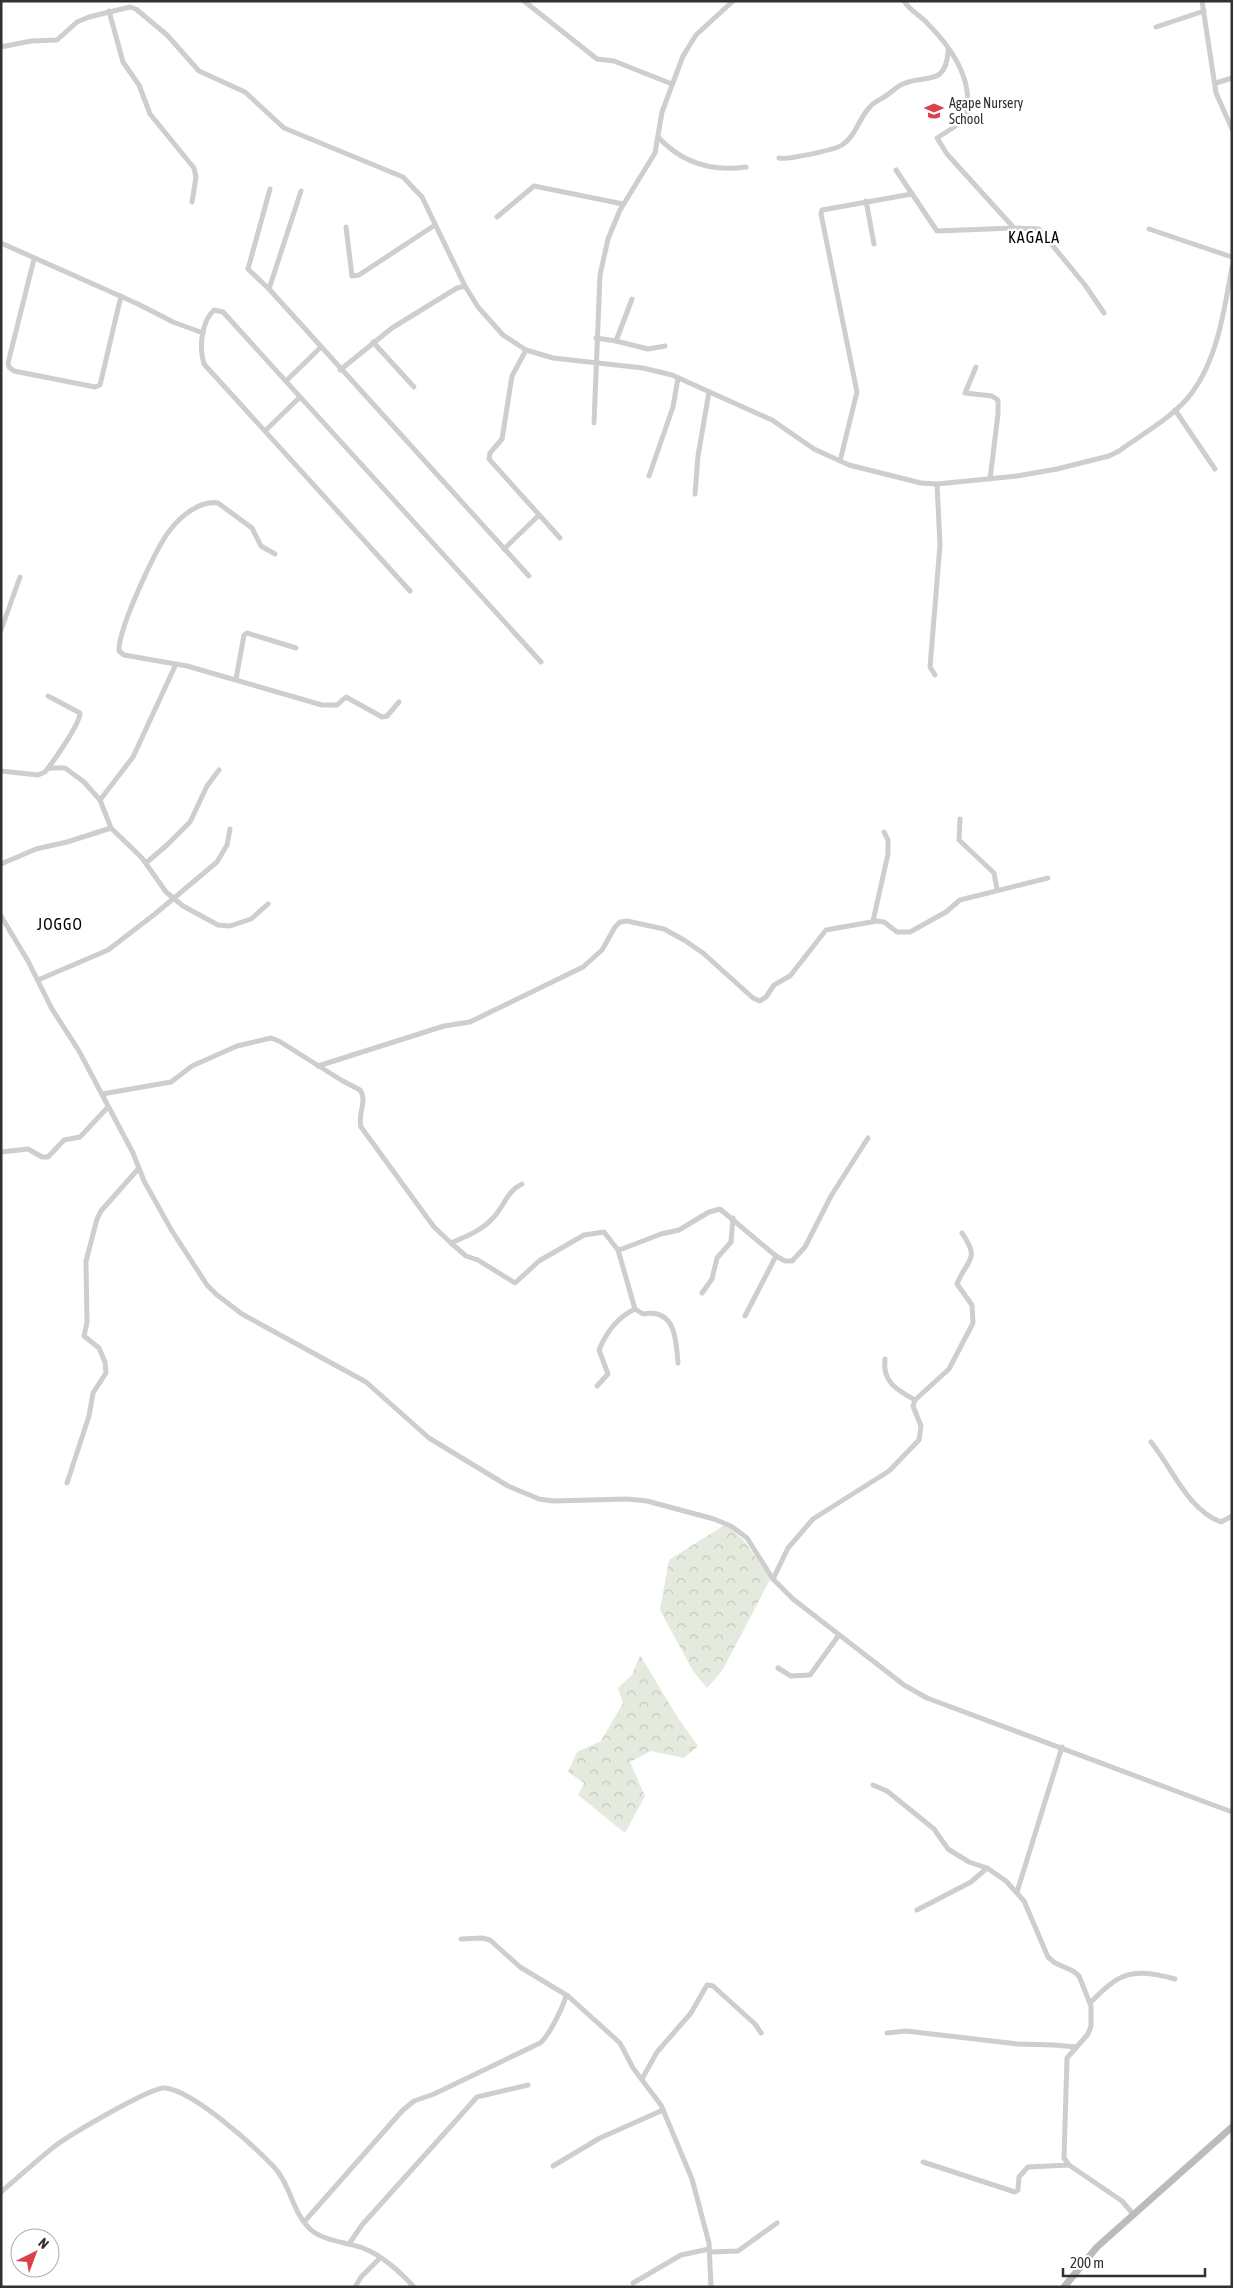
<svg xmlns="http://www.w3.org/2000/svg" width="1233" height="2288" font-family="'Asap Condensed',sans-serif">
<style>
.forest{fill:url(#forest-crowns)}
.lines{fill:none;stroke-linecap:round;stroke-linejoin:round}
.street{stroke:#cecece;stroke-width:5}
.secondary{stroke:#bbb;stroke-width:7}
.labels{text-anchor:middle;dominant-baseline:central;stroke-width:5;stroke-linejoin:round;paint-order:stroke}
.poi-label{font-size:14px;fill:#313131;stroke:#fff;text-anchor:start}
.quarter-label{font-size:16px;letter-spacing:1px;fill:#000;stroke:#fff}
</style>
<defs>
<pattern id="forest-crowns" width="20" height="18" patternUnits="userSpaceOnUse" patternTransform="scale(1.25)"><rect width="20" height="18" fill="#e4eadd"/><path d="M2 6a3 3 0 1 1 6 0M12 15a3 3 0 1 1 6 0" fill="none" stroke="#c4c9be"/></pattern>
</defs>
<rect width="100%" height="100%" fill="#fff"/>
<g class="forest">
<polygon points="726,1524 744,1541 771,1578 722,1671 707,1688 693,1671 660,1610 669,1560"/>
<polygon points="640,1655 678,1718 698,1746 684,1758 651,1751 630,1762 645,1796 625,1833 578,1795 584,1783 568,1772 577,1752 601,1741 623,1703 618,1688 632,1675"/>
</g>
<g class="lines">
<g class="street">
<polyline points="524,1 597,59 614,61 672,84"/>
<path d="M 904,1 C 910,11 920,15 927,23 C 952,48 976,83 965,120 L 937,138 L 947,154 L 1014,228 L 1039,229 L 1085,285 L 1104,313"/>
<polyline points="1202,1 1216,93 1232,129"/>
<polyline points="109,11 123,62 139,85 150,114 194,168 196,177 192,202"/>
<polyline points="1156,27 1204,11"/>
<path d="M 1,47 L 31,41 L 57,40 L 77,22 L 89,17 L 130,7 L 136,9 L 167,35 L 199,71 L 245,92 L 284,128 L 403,177 L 422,197 L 465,286 L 478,307 L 503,335 L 526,350 L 553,358 L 643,368 L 672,375 L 772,420 L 814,449 L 849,465 L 921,483 L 937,484 L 1017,476 L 1057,469 L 1109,456 L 1119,451 C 1141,435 1168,420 1186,400 C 1217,365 1224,311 1232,267"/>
<polyline points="1216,83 1232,78"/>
<path d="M 658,137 C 682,163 711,172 746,167"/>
<path d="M 779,158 C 788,160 834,150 842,145 C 856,136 858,120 869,108 C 874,101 881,100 887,95 C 892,92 895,88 899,86 C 921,72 946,90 948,51"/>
<polyline points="896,170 937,231 1014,228"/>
<polyline points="270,189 248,269 269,289 529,576"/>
<polyline points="866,201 874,244"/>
<polyline points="497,217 534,186 623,204"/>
<polyline points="346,227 352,276 359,275 435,225"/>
<polyline points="1149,229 1232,257"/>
<polyline points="1,243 138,304 173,322 203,333"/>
<polyline points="34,259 8,363 9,367 14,371 95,387 100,385 121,296"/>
<polyline points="269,289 301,191"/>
<polyline points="596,338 616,341 632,299"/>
<polyline points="616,341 648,349 665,346"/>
<polyline points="373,342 414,387"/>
<polyline points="526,350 512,376 502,439 490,453 489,459 560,538"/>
<polyline points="976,367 965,393 992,396 998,400 998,414 990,479"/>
<polyline points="340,370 392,328 457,288 465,286"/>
<polyline points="286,381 320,348"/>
<polyline points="1175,410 1215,469"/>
<polyline points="594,423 600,275 608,239 620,210 655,153 662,112 683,56 696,35 733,1"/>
<polyline points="266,430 299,398"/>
<polyline points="840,461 857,392 821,214 822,210 912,194"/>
<polyline points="649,476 673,407 678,378"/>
<polyline points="695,494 698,456 709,392"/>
<polyline points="504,549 539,515"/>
<path d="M 275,554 L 261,546 L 252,528 L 218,503 C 200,500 181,516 170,530 C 156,548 118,629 119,651 L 124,655 L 187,666 L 322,705 L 337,705 L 346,697 L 382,717 L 387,716 L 399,702"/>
<path d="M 410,591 L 204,364 C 199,349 201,322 214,310 L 223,312 L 541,662"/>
<polyline points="1,630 20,577"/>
<polyline points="935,675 930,667 940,545 937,484"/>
<polyline points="236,679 244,635 247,633 296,648"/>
<polyline points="48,768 65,768 84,782 100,800 111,828 142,858 166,892 183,906 218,925 230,926 251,919 268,904"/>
<path d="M 1,771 L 38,775 L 45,772 C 53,762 80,724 80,713 L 48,696"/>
<polyline points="100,800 133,757 176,664"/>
<polyline points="960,819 959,840 994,873 997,889"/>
<polyline points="146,863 167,845 190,822 207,786 219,770"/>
<polyline points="1,864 36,849 67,842 111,828"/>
<polyline points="1,916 28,961 52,1009 79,1051 133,1153 144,1181 172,1231 207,1285 217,1295 242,1314 366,1382 429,1438 508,1486 539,1499 553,1501 627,1499 647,1501 714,1519 731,1526 747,1538 773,1579 793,1599 904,1685 927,1698 1232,1812"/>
<polyline points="873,921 888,854 888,840 884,832"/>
<polyline points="38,980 108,950 155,914 217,862 227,845 230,829"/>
<polyline points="318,1066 444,1026 470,1022 583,967 602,950 615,927 620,922 627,921 664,929 684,940 703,953 753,998 760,1001 766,997 774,985 790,976 826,930 877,921 884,922 897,932 910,932 946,912 960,900 1048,878"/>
<path d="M 102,1094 L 171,1082 L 192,1066 L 237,1046 L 271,1038 L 279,1041 L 341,1080 L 360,1090 C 368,1101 357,1114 361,1127 L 434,1227 L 451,1243 L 466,1256 L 478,1260 L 515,1283 L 539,1261 L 584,1235 L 604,1232 L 618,1250 L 622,1249 L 661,1234 L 679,1230 L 709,1212 L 720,1209 L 776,1256 L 785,1261 L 792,1261 L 805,1247 L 831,1196 L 868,1138"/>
<polyline points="1,1152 28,1149 42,1157 48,1157 64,1140 80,1137 108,1107"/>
<path d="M 451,1243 C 465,1237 481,1231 492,1219 C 504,1207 507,1191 522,1184"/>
<path d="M 618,1250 L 635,1309 L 643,1314 C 676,1308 676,1340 678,1363"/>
<polyline points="702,1293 712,1279 717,1258 731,1242 733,1218"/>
<polyline points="745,1316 776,1256"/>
<path d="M 885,1359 C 882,1382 897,1390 915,1400"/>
<path d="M 597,1386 L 608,1374 L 599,1350 C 606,1333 618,1317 635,1309"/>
<path d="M 1151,1442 C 1173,1469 1187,1509 1221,1522 L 1232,1516"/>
<polyline points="67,1483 89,1416 93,1393 106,1373 105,1362 99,1348 84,1336 87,1322 86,1261 97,1219 101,1211 139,1168"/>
<path d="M 773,1579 L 788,1548 L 813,1519 L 889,1471 L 919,1440 L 921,1426 L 913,1406 L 915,1400 L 949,1369 L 973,1323 L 972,1305 L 957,1284 C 967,1258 981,1261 962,1233"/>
<polyline points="778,1668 791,1676 810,1675 839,1635"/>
<polyline points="873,1785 887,1791 934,1829 948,1849 969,1862 987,1868 1006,1881 1024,1901 1048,1957 1055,1963 1073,1971 1079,1976 1091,2006 1091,2026 1088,2034 1067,2058 1064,2158 1069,2165 1122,2201 1134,2215"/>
<polyline points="1017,1892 1062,1747"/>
<polyline points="917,1910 971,1882 987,1868"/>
<polyline points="461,1939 482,1938 490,1940 520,1967 568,1996 620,2043 633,2068 661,2105 692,2179 709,2243 711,2287"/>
<path d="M 1090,2003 C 1121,1971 1132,1968 1175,1979"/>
<polyline points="887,2033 906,2031 1018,2044 1054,2045 1076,2047"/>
<polyline points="642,2079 657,2052 691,2013 707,1985 713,1986 755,2024 761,2033"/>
<polyline points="923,2162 1015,2192 1018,2190 1019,2177 1028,2167 1069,2165"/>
<polyline points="553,2166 600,2138 663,2110"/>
<path d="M 1,2192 C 20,2176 39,2158 59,2143 C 74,2133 152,2086 165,2088 C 194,2091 254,2146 274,2167 C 291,2185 292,2212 310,2229 C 323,2241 346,2242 363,2248 C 383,2256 399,2271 414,2287"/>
<path d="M 304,2222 L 402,2111 L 414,2101 L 434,2094 L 540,2043 C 549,2036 563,2007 566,1996"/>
<polyline points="349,2244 362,2225 477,2097 528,2085"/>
<polyline points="710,2252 738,2251 777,2223"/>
<polyline points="633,2283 681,2255 709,2249"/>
<polyline points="355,2287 361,2277 380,2258"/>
</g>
<polyline class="secondary" points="1064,2287 1097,2247 1232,2127"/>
</g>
<defs>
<g id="school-bare" transform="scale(1.5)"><path d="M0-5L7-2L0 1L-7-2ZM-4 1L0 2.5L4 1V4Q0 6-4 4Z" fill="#da414b" stroke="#fff" stroke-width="2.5" paint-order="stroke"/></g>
</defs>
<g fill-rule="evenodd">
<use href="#school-bare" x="934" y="111"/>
</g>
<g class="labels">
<g class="poi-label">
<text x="949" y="103">Agape Nursery<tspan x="949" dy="16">School</tspan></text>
</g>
<g class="quarter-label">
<text x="1034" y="237">KAGALA</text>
<text x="60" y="924">JOGGO</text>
</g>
</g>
<rect width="1233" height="2288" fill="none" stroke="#313131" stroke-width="5"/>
<g transform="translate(35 2253) rotate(42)"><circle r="24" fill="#ffffff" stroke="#adadad"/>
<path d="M0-4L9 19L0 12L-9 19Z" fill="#da414b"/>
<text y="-8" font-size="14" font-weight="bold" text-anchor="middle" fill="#313131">N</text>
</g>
<path d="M1063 2268v8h142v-8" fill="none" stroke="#313131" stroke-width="2.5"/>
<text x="1070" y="2268" font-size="15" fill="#313131" stroke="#ffffff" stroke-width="4" paint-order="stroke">200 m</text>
</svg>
